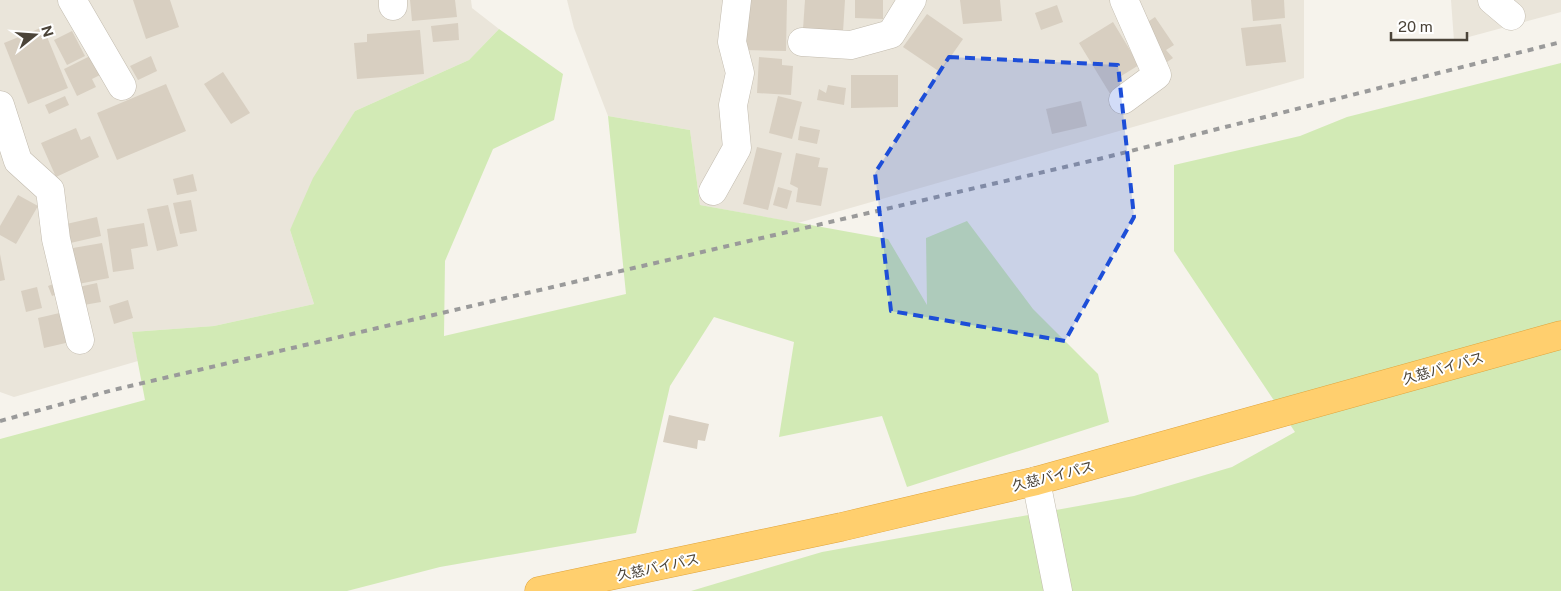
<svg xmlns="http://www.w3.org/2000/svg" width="1561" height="591" font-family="'Public Sans','Noto Sans JP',sans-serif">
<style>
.residential{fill:#eae5da}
.green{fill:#d2eab5}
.building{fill:#d8cfc1}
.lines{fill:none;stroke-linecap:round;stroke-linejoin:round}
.minor-casing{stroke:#c2bbae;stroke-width:29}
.highway-casing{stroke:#e0a43c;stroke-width:29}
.minor{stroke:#fff;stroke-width:28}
.highway{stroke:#ffcf6e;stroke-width:28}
.rail{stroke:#9a9a9a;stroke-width:4;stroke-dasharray:6 6;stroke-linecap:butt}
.marked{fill:#1d4ed8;fill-opacity:0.2;stroke:#1d4ed8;stroke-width:4;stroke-dasharray:10 6;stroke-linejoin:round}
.labels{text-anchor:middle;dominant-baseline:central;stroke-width:4;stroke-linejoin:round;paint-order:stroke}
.street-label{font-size:14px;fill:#4b4439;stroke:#fff}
</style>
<rect width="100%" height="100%" fill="#f6f3ec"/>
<g class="residential">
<polygon points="0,0 471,0 472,8 499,29 469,60 355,111 290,230 314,304 214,326 132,332 138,361 14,397 0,392"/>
<polygon points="567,0 1304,0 1304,78 798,223 700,205 690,130 608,116 574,28"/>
<polygon points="1451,0 1561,0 1561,12 1454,41"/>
</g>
<g class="green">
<polygon points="499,29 563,74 554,120 493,149 445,261 444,336 626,294 608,116 690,130 700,205 888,239 927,305 926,238 967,221 1033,309 1098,374 1109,422 907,487 882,416 779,437 794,342 714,317 670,386 636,533 440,567 347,591 0,591 0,439 145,400 132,332 214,326 314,304 290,230 313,178 355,111 469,60"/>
<polygon points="1561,63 1561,591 691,591 822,552 1134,496 1232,467 1295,432 1174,251 1174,165 1300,136 1347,117"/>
</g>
<g class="building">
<polygon points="133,0 170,0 179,27 146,39"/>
<polygon points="410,0 455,0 457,17 412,21"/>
<polygon points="745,0 787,0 786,51 744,50"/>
<polygon points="805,0 845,0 843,32 803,29"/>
<polygon points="855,0 883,0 883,19 855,18"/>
<polygon points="960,0 1000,0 1002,21 963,24"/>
<polygon points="1251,0 1284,0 1285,18 1253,21"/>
<polygon points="1057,5 1063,22 1041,30 1035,13"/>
<polygon points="927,14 963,39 940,72 903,47"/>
<polygon points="1155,17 1174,45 1166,50 1173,58 1164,64 1139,28"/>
<polygon points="1113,22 1139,65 1118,78 1124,89 1112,97 1079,43"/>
<polygon points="458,23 459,40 433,42 431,26"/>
<polygon points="1281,24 1286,62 1246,66 1241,28"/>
<polygon points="43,27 68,88 28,104 4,43"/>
<polygon points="420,30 424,74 357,79 354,43 367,42 367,34"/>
<polygon points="72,31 85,56 67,65 54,40"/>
<polygon points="94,54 104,73 92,79 96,87 77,96 64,69"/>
<polygon points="151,56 157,71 138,80 130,66"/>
<polygon points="759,57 782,59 782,65 793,66 791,95 757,93"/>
<polygon points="223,72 250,113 231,124 204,84"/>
<polygon points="851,75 898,75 898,107 851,108"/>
<polygon points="166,84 186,131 117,160 97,113"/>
<polygon points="828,85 846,88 844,105 817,100 819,89 826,93"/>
<polygon points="65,96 69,105 49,114 45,105"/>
<polygon points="778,96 802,102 792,139 769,133"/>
<polygon points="1081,101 1087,126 1052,134 1046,109"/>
<polygon points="800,126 820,130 817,144 798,140"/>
<polygon points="76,128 81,140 90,136 99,157 56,177 41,143"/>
<polygon points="757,147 782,153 768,210 743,204"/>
<polygon points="796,153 820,158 818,167 828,168 821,206 796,202 798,188 790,184"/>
<polygon points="193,174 197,191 177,195 173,179"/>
<polygon points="778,187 792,191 787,209 773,205"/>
<polygon points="18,195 38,206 16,244 0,235 0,226"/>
<polygon points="191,200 197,231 180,234 173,203"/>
<polygon points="168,205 178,246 157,251 147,209"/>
<polygon points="97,217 101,236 66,244 62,225"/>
<polygon points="144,223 148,246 131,249 134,269 113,272 107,229"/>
<polygon points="102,243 109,278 73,285 67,249"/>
<polygon points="0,254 5,280 0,281"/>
<polygon points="58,282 61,292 52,296 48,286"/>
<polygon points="97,283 101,302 78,306 74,288"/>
<polygon points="37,287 42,308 26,312 21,291"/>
<polygon points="128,300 133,318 114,324 109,306"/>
<polygon points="64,312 70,342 44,348 38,318"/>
<polygon points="669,415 709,424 705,441 698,440 697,449 663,442"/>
</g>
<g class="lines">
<g class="minor-casing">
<g id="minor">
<polyline points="72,0 122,86"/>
<polyline points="1492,0 1511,16"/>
<polyline points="393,6 393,0"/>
<polyline points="802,42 851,45 891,34 912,0"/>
<polyline points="1123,100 1157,75 1124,0"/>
<polyline points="0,105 18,161 50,190 56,239 80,340"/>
<polyline points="713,191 737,148 733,105 740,73 732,42 737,0"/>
<polyline points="1036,481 1058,591"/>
</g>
</g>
<g class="highway-casing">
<polyline id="highway" points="539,591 841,527 1036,481 1561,335"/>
</g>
<use href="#minor" class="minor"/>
<use href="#highway" class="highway"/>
<polyline class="rail" points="0,421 113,390 1099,159 1561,42"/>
</g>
<path class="marked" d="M 949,57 L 1118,65 L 1134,217 L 1065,341 L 891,311 L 875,173 Z"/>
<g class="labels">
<g class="street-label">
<text transform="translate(1443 368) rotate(-16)">久慈バイパス</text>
<text transform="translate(1053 476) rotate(-14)">久慈バイパス</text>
<text transform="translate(658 567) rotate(-12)">久慈バイパス</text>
</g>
</g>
<g transform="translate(35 35) rotate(73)" stroke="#ffffff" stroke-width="4" paint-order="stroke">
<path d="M0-4L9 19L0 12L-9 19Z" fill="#4b4439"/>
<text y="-8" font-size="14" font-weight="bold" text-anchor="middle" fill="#4b4439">N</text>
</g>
<path d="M1391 32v8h76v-8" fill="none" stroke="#4b4439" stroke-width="2.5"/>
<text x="1398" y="32" font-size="15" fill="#4b4439" stroke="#ffffff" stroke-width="4" paint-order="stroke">20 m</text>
</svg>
